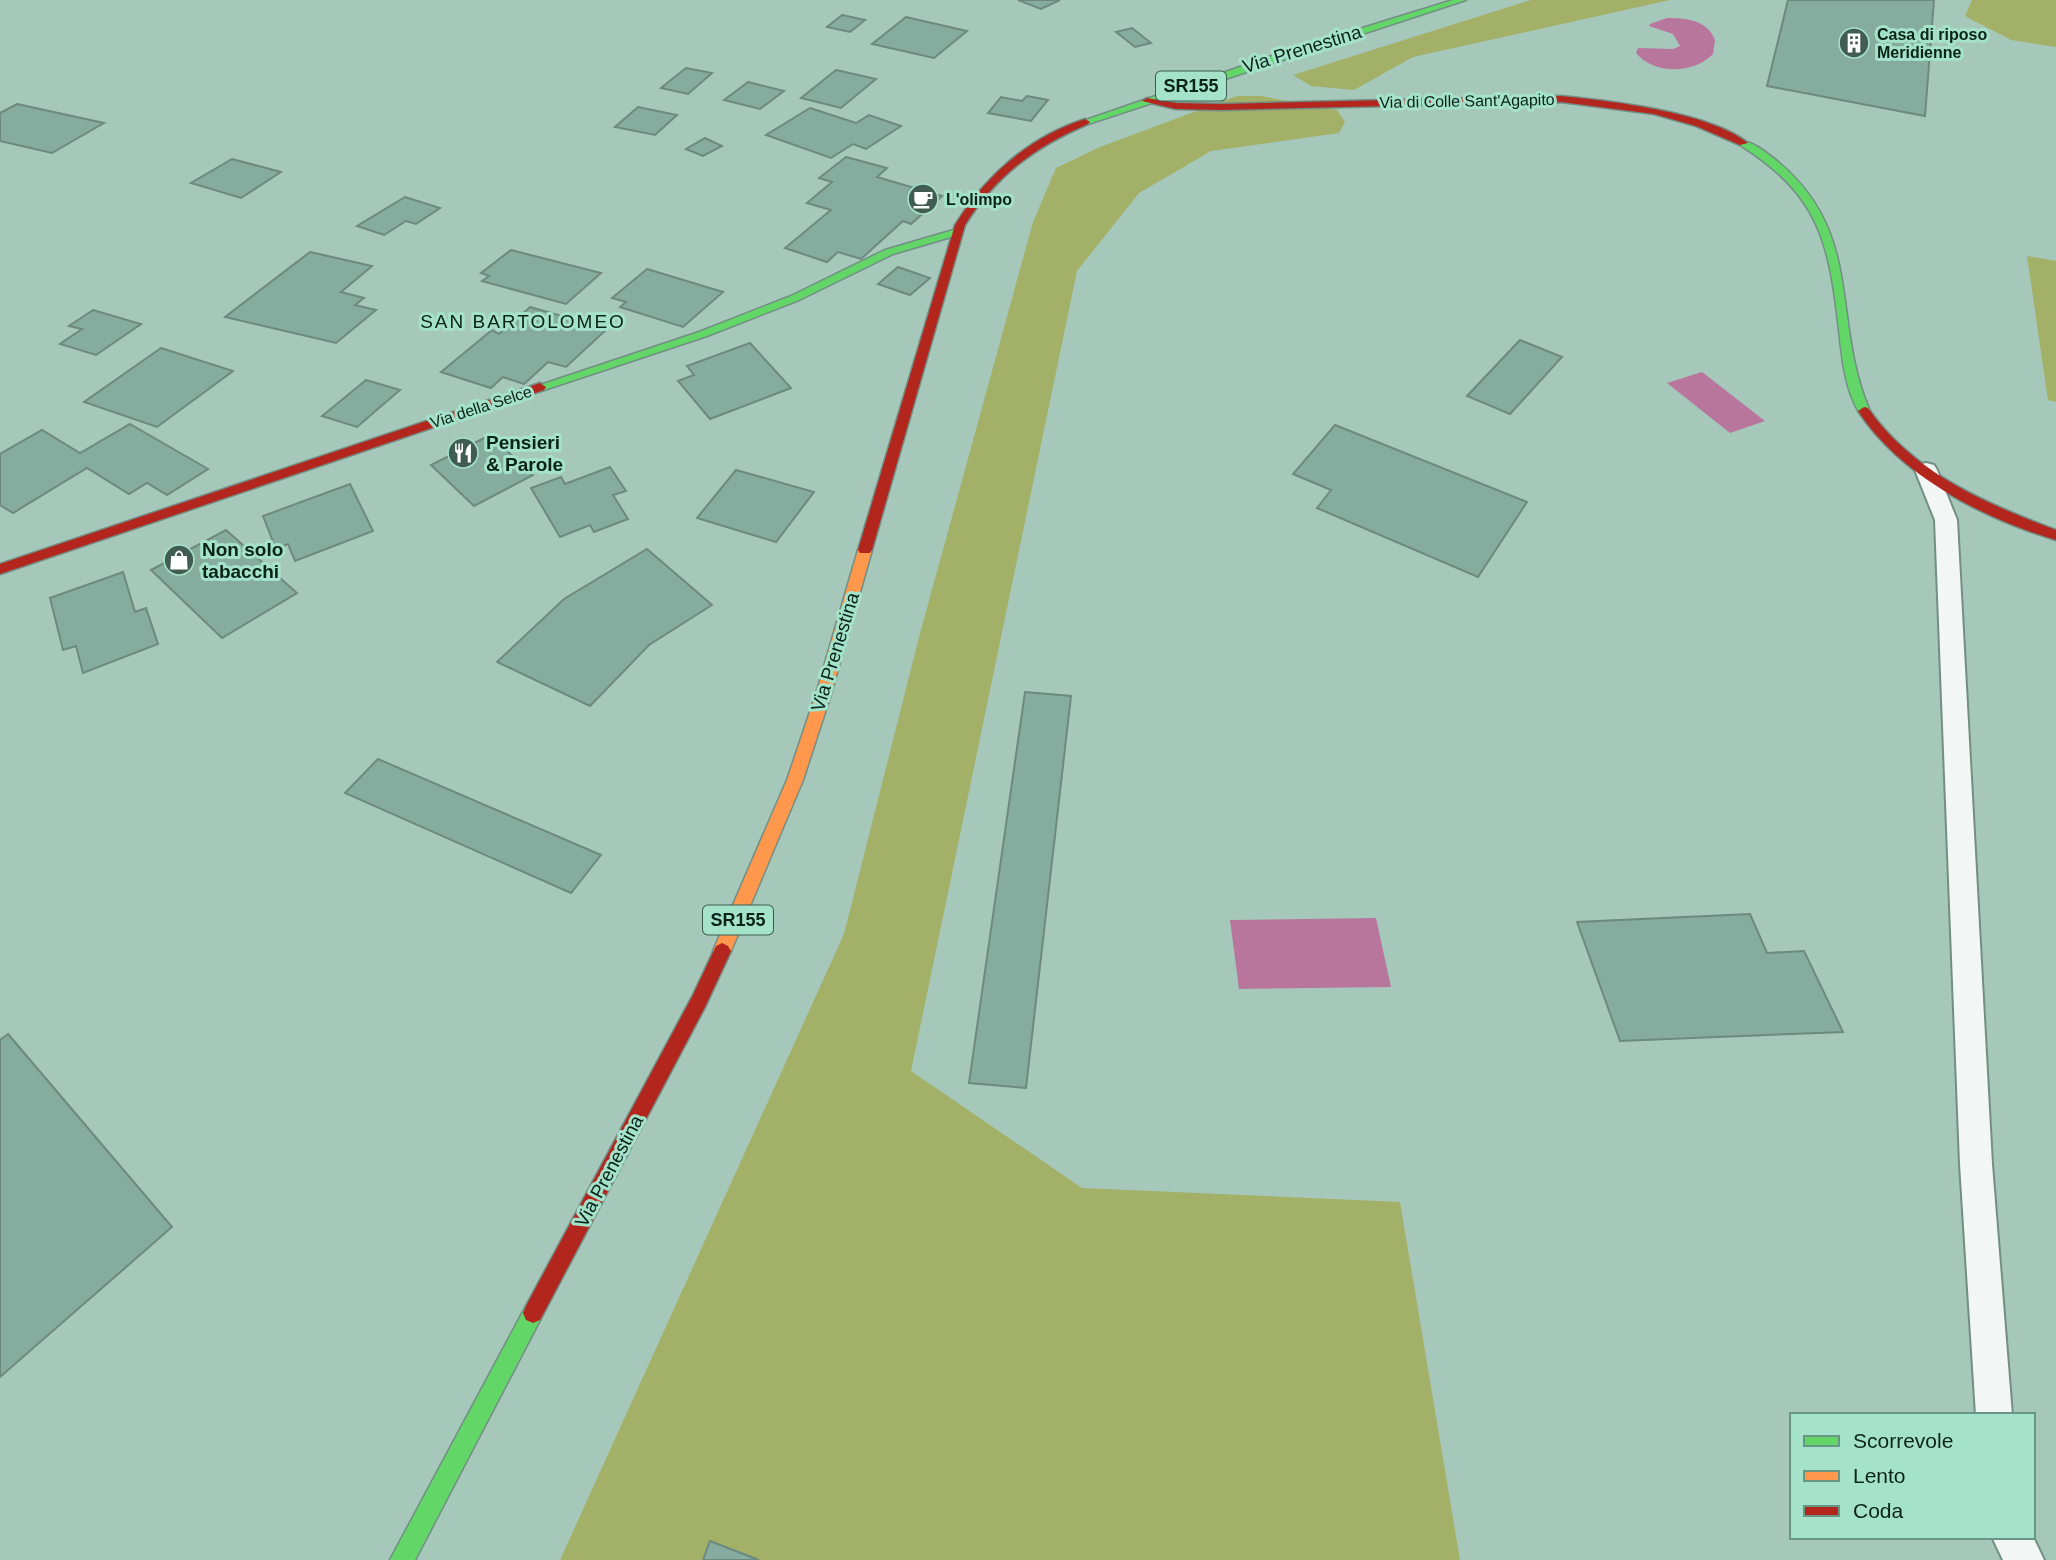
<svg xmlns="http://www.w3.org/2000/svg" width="2056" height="1560" font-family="Arial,sans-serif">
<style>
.green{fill:#a3b068}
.water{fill:#b8769d}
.building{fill:#85ac9e;stroke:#6e897f;stroke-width:2}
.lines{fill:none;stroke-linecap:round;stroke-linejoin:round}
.lane-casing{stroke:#738e84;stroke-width:4}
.fast-casing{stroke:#738e84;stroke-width:3}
.slow-casing{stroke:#738e84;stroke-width:3}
.jam-casing{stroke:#738e84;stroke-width:3}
.lane{fill:#f2f7f5;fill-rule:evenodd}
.fast{fill:#63d668;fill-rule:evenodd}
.slow{fill:#ff974d;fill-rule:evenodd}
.jam{fill:#b3261e;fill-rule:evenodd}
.labels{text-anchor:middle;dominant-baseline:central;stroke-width:6;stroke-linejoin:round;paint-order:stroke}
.far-poi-label{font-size:16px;font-weight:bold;fill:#0a231b;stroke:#a5e2ca;text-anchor:start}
.far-street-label{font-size:16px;fill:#0a231b;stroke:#a5e2ca}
.shield{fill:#a5e2ca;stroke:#385c50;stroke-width:2}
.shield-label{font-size:18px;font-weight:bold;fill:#0a231b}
.street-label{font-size:19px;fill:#0a231b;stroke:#a5e2ca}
.far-quarter-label{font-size:19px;letter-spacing:2px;fill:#0a231b;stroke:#a5e2ca}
.poi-label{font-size:19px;font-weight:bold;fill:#0a231b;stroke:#a5e2ca;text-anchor:start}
</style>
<rect width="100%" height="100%" fill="#a6c8ba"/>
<g class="green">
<polygon points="1531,0 1670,0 1413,57 1354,90 1311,86 1293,75"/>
<polygon points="1972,0 2056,0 2056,47 2011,40 1965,16"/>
<polygon points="1237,96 1261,96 1337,110 1345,122 1339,133 1211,151 1139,193 1077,271 911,1071 1082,1188 1400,1202 1460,1560 560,1560 844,934 919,637 1033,222 1056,168 1100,147"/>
<polygon points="2027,256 2056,261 2056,402 2048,400"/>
</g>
<g class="water">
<path d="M 1667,18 C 1687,18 1707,20 1715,40 L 1713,54 C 1694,74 1654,75 1636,53 L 1638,48 L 1673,49 L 1680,46 L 1673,34 L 1649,26 L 1650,24 Z"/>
<polygon points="1702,372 1765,421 1730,433 1667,383"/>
<polygon points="1376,918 1391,987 1239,989 1230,920"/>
</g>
<g class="building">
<polygon points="1018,0 1060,0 1041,9"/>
<polygon points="1788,0 1934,0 1925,116 1767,86"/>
<polygon points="842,15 865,20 850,32 827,27"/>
<polygon points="906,17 967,31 934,58 872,44"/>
<polygon points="1132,28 1151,43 1135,47 1116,32"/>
<polygon points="686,68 712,73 688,94 661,88"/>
<polygon points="836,70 876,79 841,108 801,98"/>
<polygon points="748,82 784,91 760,109 724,100"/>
<polygon points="1027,96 1048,100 1031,121 988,113 1001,97 1022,101"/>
<polygon points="17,104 104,123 52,153 0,141 0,113"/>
<polygon points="638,107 677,115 655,135 615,127"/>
<polygon points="810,108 856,123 869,115 901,126 866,149 853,144 831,158 766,135"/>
<polygon points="705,138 722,146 703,156 686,149"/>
<polygon points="846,157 887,168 877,177 942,196 911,224 903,221 861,259 838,252 827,262 785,248 831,210 807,203 832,182 819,178"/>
<polygon points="232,159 281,172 241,198 191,183"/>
<polygon points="405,197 440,208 416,224 406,221 384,235 357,226"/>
<polygon points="511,250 601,273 566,304 482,281 489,276 481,273"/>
<polygon points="310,252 372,266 341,292 364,298 355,305 376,310 336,343 225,317"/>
<polygon points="898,267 930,278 910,295 878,284"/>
<polygon points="647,269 723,292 683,327 620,307 626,302 612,298"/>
<polygon points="530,307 607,329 566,367 548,362 524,384 503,377 491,388 441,372 492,330 499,334"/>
<polygon points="93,310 141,324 96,355 60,344 82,329 69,326"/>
<polygon points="1520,340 1562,357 1510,414 1467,396"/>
<polygon points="750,343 791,388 710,419 678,381 694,375 687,366"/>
<polygon points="161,348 233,371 157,427 84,402"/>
<polygon points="366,380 400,390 357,427 322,416"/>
<polygon points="130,424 208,469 167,495 147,483 129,494 87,468 13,513 0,505 0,454 42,430 80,453"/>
<polygon points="1335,425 1527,502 1478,577 1317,508 1331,490 1293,474"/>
<polygon points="490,435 533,475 474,506 431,465"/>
<polygon points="610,467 626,491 613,495 628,519 594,532 590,525 560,537 531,488 561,477 565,484"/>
<polygon points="736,470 814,492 776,542 697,518"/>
<polygon points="350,484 373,531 295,561 288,544 276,549 263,516"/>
<polygon points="226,530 297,593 222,638 151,570"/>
<polygon points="647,549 712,605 649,645 590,706 497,662 564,599"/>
<polygon points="123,572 135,612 146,608 158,644 83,673 76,646 63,650 50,598"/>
<polygon points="1025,692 1071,696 1026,1088 969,1083"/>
<polygon points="378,759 601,855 571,893 345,793"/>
<polygon points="1750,914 1767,953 1804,951 1843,1032 1620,1041 1577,922"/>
<polygon points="8,1034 172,1227 0,1377 0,1040"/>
<polygon points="710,1541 759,1560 703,1560"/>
</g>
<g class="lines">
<g class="lane-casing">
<g id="lane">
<polygon points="1926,463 1934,465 1937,470 1957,520 1992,1164 2012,1415 1976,1415 1960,1164 1935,520 1915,470 1918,465"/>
<polygon points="1992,1537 2033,1537 2044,1560 2003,1560"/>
</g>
</g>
<g class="fast-casing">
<g id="fast">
<polygon points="1453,0 1466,0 1088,124 1080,122 1269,57"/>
<path d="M 1740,141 C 1751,140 1767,153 1777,161 C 1866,235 1830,320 1870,411 L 1868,414 L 1860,414 C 1845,389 1842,359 1839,330 C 1829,241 1819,195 1740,145 Z"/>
<polygon points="957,229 961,230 961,234 893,254 799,300 707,336 544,390 540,391 534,387 699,332 791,296 885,250"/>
<polygon points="533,1303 540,1306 543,1313 540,1320 415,1560 390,1560 526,1306"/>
</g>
</g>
<g class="slow-casing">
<polygon id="slow" points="865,545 872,550 831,694 803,780 731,951 728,956 722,959 716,956 713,951 787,780 816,694 858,550"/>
</g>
<g class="jam-casing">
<g id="jam">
<path d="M 1561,96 C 1610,101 1709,112 1748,143 L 1740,145 L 1696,126 L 1654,114 L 1561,102 L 1221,110 L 1176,109 L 1142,101 L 1147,98 L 1176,103 L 1221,104 Z"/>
<path d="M 1085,119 L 1090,122 L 1088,124 C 1036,146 995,176 965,225 L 872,550 L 870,553 L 860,553 L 858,550 L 955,225 C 985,176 1029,137 1085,119 Z"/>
<polygon points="540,383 546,387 544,390 0,574 0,564"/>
<path d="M 1864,407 L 1868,408 C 1912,472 1986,504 2056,530 L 2056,540 C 1982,518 1901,476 1858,411 Z"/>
<polygon points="722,943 728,946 731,951 705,1007 540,1320 533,1323 526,1320 523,1313 526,1306 693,995 716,946"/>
</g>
</g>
<use href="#lane" class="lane"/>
<use href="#fast" class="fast"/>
<use href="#slow" class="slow"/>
<use href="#jam" class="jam"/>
</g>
<defs>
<g id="building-disc" transform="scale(1.575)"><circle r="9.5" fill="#415d53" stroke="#a5e2ca"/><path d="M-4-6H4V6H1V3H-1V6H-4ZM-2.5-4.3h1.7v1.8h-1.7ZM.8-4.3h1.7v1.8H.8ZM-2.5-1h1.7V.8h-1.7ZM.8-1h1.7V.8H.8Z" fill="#fff"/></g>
<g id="cafe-disc" transform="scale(1.575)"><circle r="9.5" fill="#415d53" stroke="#a5e2ca"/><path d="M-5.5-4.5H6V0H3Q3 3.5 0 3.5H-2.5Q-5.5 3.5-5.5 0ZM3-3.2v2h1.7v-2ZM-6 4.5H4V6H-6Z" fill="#fff"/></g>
<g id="restaurant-disc" transform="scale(1.575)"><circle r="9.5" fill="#415d53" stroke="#a5e2ca"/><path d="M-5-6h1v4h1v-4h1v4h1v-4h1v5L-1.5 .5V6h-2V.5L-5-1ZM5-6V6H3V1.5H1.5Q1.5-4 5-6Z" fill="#fff"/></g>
<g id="shop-disc" transform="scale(1.575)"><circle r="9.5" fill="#415d53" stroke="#a5e2ca"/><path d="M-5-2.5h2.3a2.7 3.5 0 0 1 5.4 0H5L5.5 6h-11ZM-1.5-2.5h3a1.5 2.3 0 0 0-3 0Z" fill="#fff"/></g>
</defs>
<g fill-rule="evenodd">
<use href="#building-disc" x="1854" y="43"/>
<use href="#cafe-disc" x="923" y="199"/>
<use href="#restaurant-disc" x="463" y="453"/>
<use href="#shop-disc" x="179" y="560"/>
</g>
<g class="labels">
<g class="far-poi-label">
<text x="1877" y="34">Casa di riposo<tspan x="1877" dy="18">Meridienne</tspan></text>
<text x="946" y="199">L'olimpo</text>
</g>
<g class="far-street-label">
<text transform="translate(1467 101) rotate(-1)">Via di Colle Sant'Agapito</text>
<text transform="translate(481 407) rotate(-18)">Via della Selce</text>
</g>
<g class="shield">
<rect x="1156" y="71.5" width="70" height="29" rx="5"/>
<rect x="703" y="905.5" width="70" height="29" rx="5"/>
</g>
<g class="shield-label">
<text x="1191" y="86">SR155</text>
<text x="738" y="920">SR155</text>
</g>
<g class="street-label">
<text transform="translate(1302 49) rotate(-17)">Via Prenestina</text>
<text transform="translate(835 652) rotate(-73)">Via Prenestina</text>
<text transform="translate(609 1171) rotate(-62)">Via Prenestina</text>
</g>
<g class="far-quarter-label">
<text x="523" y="321">SAN BARTOLOMEO</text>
</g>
<g class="poi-label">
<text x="486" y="442">Pensieri<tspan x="486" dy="22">&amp; Parole</tspan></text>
<text x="202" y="549">Non solo<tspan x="202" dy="22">tabacchi</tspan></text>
</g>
</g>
<rect x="1790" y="1413" width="245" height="126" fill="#a5e2ca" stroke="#679684" stroke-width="2"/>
<rect x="1804" y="1436" width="35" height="10" fill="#63d668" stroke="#679684" stroke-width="2"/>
<text x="1853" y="1448" font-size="21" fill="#0a231b">Scorrevole</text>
<rect x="1804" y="1471" width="35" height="10" fill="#ff974d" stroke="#679684" stroke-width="2"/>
<text x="1853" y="1483" font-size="21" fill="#0a231b">Lento</text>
<rect x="1804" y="1506" width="35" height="10" fill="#b3261e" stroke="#679684" stroke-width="2"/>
<text x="1853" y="1518" font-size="21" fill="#0a231b">Coda</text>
</svg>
